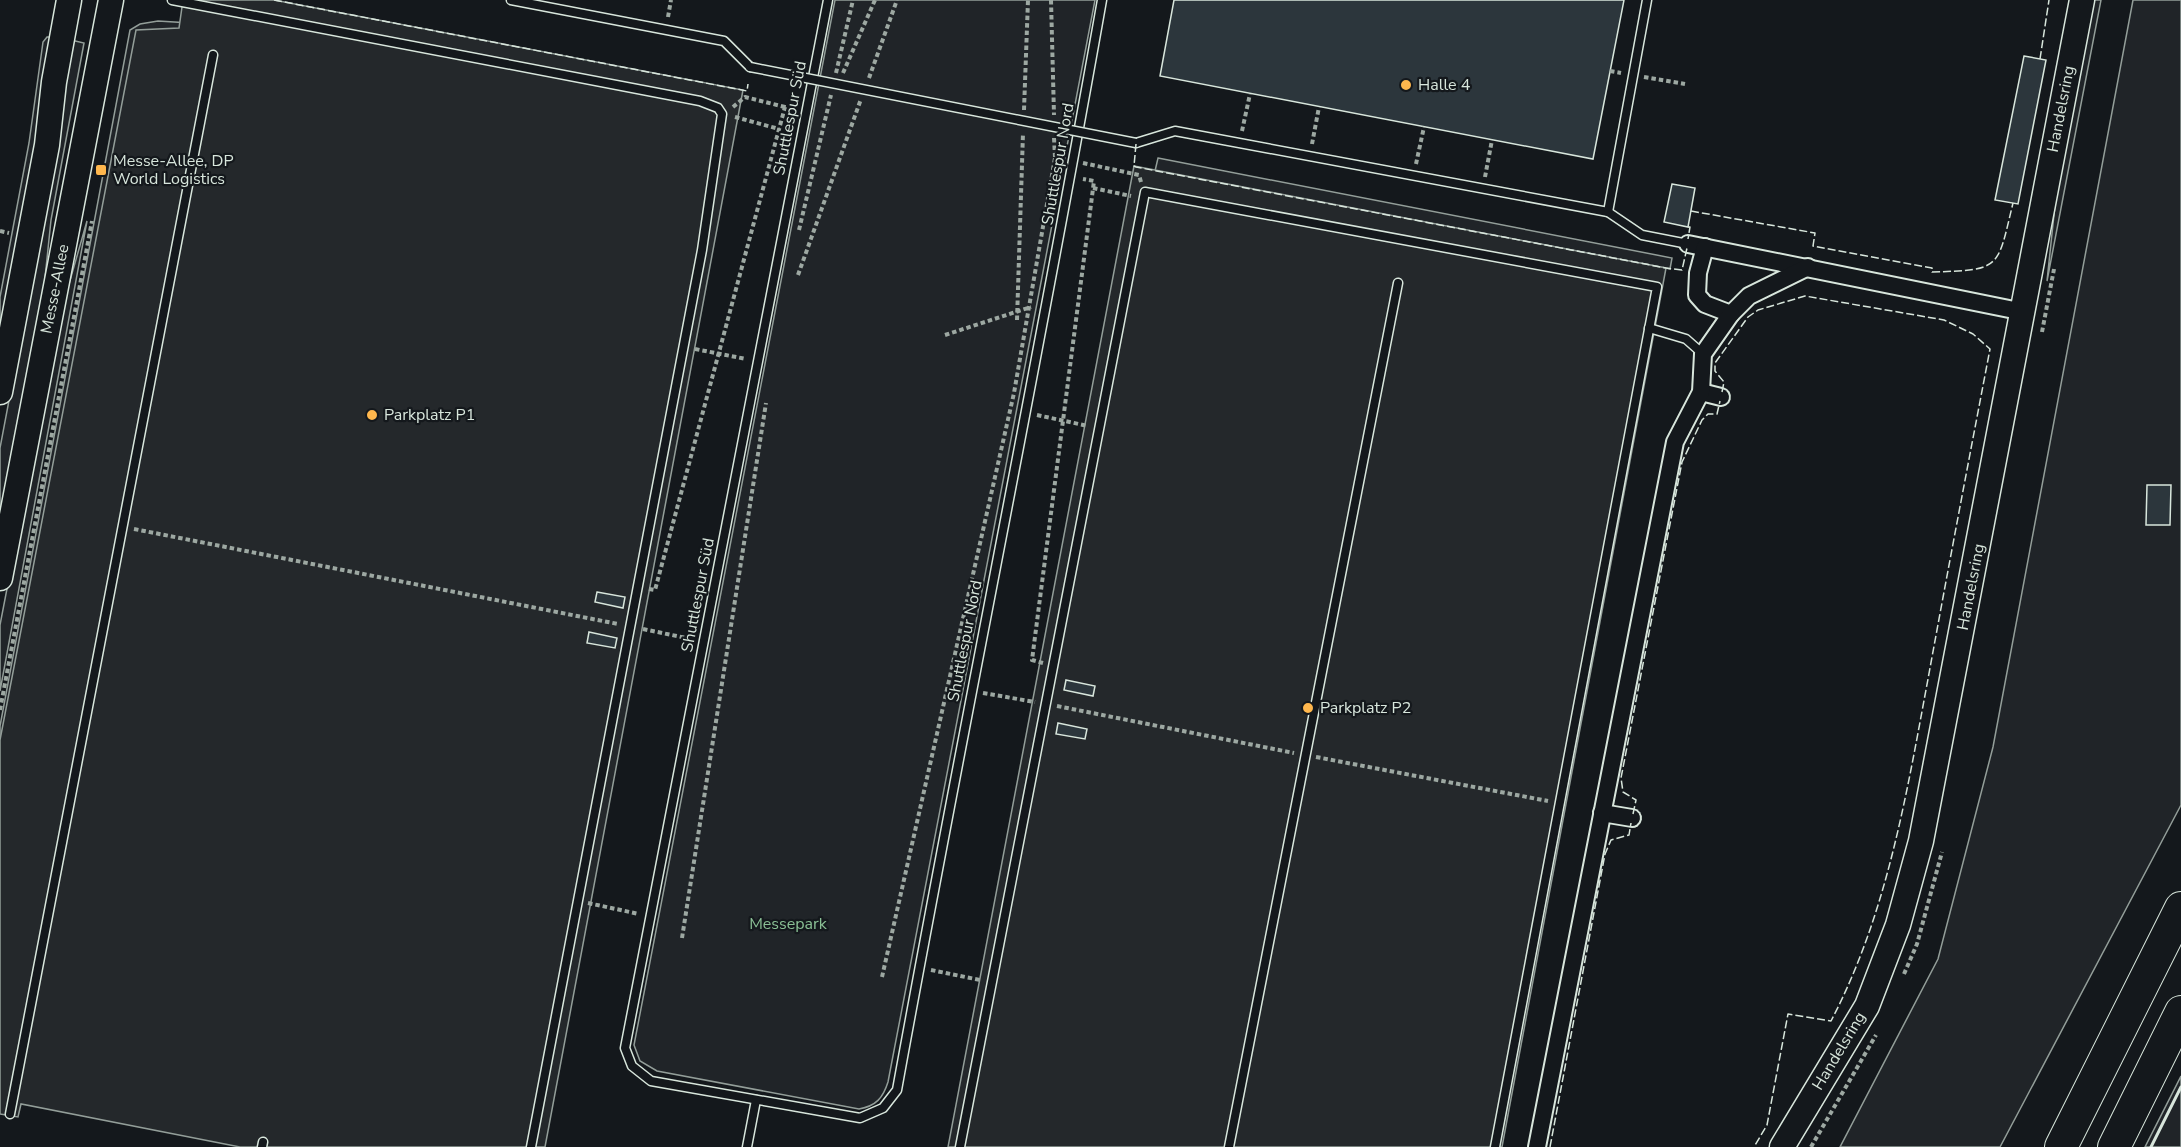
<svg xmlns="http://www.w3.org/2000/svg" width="2181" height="1147" font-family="'Nunito Sans',sans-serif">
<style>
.green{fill:#202428;stroke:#939e99;stroke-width:1.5}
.parking{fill:#24282b;stroke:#939e99;stroke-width:1.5}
.building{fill:#2c363c;stroke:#d8e6dc;stroke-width:1.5}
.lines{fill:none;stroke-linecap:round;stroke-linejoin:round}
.service-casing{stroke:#d8e6dc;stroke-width:11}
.minor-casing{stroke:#d8e6dc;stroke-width:20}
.secondary-casing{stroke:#d8e6dc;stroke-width:27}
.motorway-casing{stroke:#d8e6dc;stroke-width:34}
.path{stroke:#9da8a2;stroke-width:4;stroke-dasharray:4.5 3;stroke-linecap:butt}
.service{stroke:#14181c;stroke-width:8}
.minor{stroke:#14181c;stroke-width:16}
.secondary{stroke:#14181c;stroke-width:24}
.motorway{stroke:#14181c;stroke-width:32}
.service-bridge-casing{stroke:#d8e6dc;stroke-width:11;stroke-linecap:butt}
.service-bridge{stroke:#14181c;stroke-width:8}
.fence{stroke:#d8e6dc;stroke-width:1.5;stroke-dasharray:8 3;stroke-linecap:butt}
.wall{stroke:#d8e6dc;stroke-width:3}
.poi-dot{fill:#ffb74d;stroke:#14181c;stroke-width:2}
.labels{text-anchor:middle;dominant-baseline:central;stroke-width:4.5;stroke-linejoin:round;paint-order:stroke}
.poi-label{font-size:16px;fill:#d8e6dc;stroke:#14181c;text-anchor:start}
.street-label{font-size:16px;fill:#d8e6dc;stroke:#14181c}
.park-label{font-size:16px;fill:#8ac095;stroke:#14181c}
</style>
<rect width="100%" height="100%" fill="#14181c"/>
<g class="green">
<path d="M 835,0 L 1095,0 L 888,1082 C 883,1098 876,1106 859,1109 L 657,1071 L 640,1061 L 634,1045 Z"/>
<polygon points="2092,0 2101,0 2047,281 2055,205"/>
<polygon points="2133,0 2181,0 2181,805 2000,1147 1840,1147 1938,959 1993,747"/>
<polygon points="158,21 190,23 0,764 0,726 130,30 140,24"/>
<polygon points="47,37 54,37 38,144 0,346 0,297 29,143 43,42"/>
<polygon points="71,40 84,43 51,220 42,307 0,527 0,448 58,141"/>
<polygon points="1158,158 1672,258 1670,269 1666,268 1155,171"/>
<polygon points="87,221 0,691 0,625 59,319"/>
<polygon points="2181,1076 2181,1147 2145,1147"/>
</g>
<g class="parking">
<polygon points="183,0 274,0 743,90 545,1147 240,1147 21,1104 18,1117 0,1114 0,740 136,30 179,28"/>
<polygon points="1134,166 1666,268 1502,1147 948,1147"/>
</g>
<g class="building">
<polygon points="1174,0 1624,0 1593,159 1160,76"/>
<polygon points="2024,56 2046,60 2018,204 1995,200"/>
<polygon points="1672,184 1695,188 1688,227 1664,222"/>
<polygon points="2147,485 2171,485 2170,525 2146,525"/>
<polygon points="597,592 625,597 623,608 595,602"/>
<polygon points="589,632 617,638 615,648 587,643"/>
<polygon points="1066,680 1095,686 1093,696 1064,690"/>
<polygon points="1058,723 1087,729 1085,739 1056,734"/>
</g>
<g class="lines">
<g class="service-casing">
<g id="service">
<polyline points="172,0 700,101 718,108 722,114 702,250 531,1147"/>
<polyline points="511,0 724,41 750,67"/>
<path d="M 828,0 L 625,1048 L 632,1066 L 651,1081 L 860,1118 L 883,1108 L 897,1090 C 963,726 1038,364 1102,0"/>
<polyline points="1136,143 1175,131 1608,212 1642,235 1688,244"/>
<polyline points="1608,212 1647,0"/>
<polyline points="1649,328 1686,339 1703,354"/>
<polyline points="10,1114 213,55"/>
<polyline points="262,1147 263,1142"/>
<polyline points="747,1147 756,1100"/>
<polyline points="960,1147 1145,192 1657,287 1495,1147"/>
<polyline points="1229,1147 1398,283"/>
</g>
</g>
<g class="minor-casing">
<g id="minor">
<polyline points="1688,244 2024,312"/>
<polyline points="1705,247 1698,273 1697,295 1705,304 1731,314 1749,296 1808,267"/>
<polyline points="1701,392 1721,397"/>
<polyline points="1602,813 1632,818"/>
<polyline points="1537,1147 1675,442 1701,392 1703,354 1731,314"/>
</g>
</g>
<g class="secondary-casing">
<g id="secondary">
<polyline points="0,392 47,145 54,82 69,0"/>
<polyline points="0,578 111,0"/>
<polyline points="1782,1147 1867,1006 1898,925 1921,841 2082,0"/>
</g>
</g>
<g class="motorway-casing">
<g id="motorway">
<polyline points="2061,1147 2181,908"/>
<polyline points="2114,1147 2181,1012"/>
</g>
</g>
<g class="path">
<polyline points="1051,0 1054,115"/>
<polyline points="668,17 671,0"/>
<polyline points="1610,71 1621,73"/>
<polyline points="836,73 853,0"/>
<polyline points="843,73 875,0"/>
<polyline points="1644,77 1685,84"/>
<polyline points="869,78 897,0"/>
<polyline points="733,107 745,97 785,107"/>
<polyline points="1024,110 1028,0"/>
<polyline points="735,117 779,129"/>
<polyline points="1242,131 1250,94"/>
<polyline points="1054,138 1055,157"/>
<polyline points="1312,144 1319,107"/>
<polyline points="1083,163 1139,175 1141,182"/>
<polyline points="1416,164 1424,127"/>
<polyline points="1485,177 1492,140"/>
<polyline points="1093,188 1131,196"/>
<polyline points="799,230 831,95"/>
<polyline points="0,231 9,233"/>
<polyline points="798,275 861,99"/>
<polyline points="1017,320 1023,133"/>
<polyline points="2042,332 2054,269"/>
<polyline points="945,335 1031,307"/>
<polyline points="695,349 746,359"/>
<polyline points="1037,415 1088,426"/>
<polyline points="134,529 618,624"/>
<polyline points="649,589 655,590 785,107 796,109"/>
<polyline points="643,629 691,639"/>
<polyline points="1043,663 1032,660 1094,181 1083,179"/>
<polyline points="983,693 1035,702"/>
<polyline points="1057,706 1294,753"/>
<polyline points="0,710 92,221"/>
<polyline points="1316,757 1548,801"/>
<polyline points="588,903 639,914"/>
<polyline points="682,938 766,403"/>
<polyline points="931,970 980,980"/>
<polyline points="1904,974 1917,944 1942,852"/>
<polyline points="882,977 1014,393 1055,158"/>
<polyline points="1811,1147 1876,1035"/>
</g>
<use href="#service" class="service"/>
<use href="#minor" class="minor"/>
<use href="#secondary" class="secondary"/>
<use href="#motorway" class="motorway"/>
<g class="service-bridge-casing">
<polyline id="service-bridge" points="750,67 1136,143"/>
</g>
<use href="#service-bridge" class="service-bridge"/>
<g class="fence">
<polyline points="274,0 747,91 748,84"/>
<polyline points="2040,59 2049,0"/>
<polyline points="1136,144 1134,166 1136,167 1666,268 1682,270 1687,248"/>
<path d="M 1691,211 L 1815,233 L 1813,246 L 1932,268 L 1932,272 C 2002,270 1997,269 2013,203"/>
<polyline points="1688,227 1690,227 1688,239"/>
<path d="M 1722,392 L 1724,382 L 1715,371 L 1715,363 L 1748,317 L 1758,310 L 1805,296 L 1944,320 L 1973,334 L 1990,349 C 1969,459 1948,569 1928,679 C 1906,797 1887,914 1831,1021 L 1788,1014 L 1767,1125 L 1754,1147"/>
<polyline points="1633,814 1636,800 1623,792 1621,778 1682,462 1702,420 1708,414 1717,414 1720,401"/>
<polyline points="1550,1147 1605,854 1611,840 1629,835 1631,823"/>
</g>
<polyline class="wall" points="2151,1147 2181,1087"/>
</g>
<g class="poi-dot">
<circle cx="1406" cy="85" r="6"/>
<rect x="95" y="164" width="12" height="12" rx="3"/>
<circle cx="372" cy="415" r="6"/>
<circle cx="1308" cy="708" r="6"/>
</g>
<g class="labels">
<g class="poi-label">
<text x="1418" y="85">Halle 4</text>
<text x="113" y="161">Messe-Allee, DP<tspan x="113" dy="18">World Logistics</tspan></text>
<text x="384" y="415">Parkplatz P1</text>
<text x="1320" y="708">Parkplatz P2</text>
</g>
<g class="street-label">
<text transform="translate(2061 109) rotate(-79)">Handelsring</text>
<text transform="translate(790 118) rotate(-79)">Shuttlespur Süd</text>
<text transform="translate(1058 164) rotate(-80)">Shuttlespur Nord</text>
<text transform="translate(55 289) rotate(-79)">Messe-Allee</text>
<text transform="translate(1971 587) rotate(-79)">Handelsring</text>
<text transform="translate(698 595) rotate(-79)">Shuttlespur Süd</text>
<text transform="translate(965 641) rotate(-79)">Shuttlespur Nord</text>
<text transform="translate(1839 1051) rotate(-59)">Handelsring</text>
</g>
<g class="park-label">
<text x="788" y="924">Messepark</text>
</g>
</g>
</svg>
